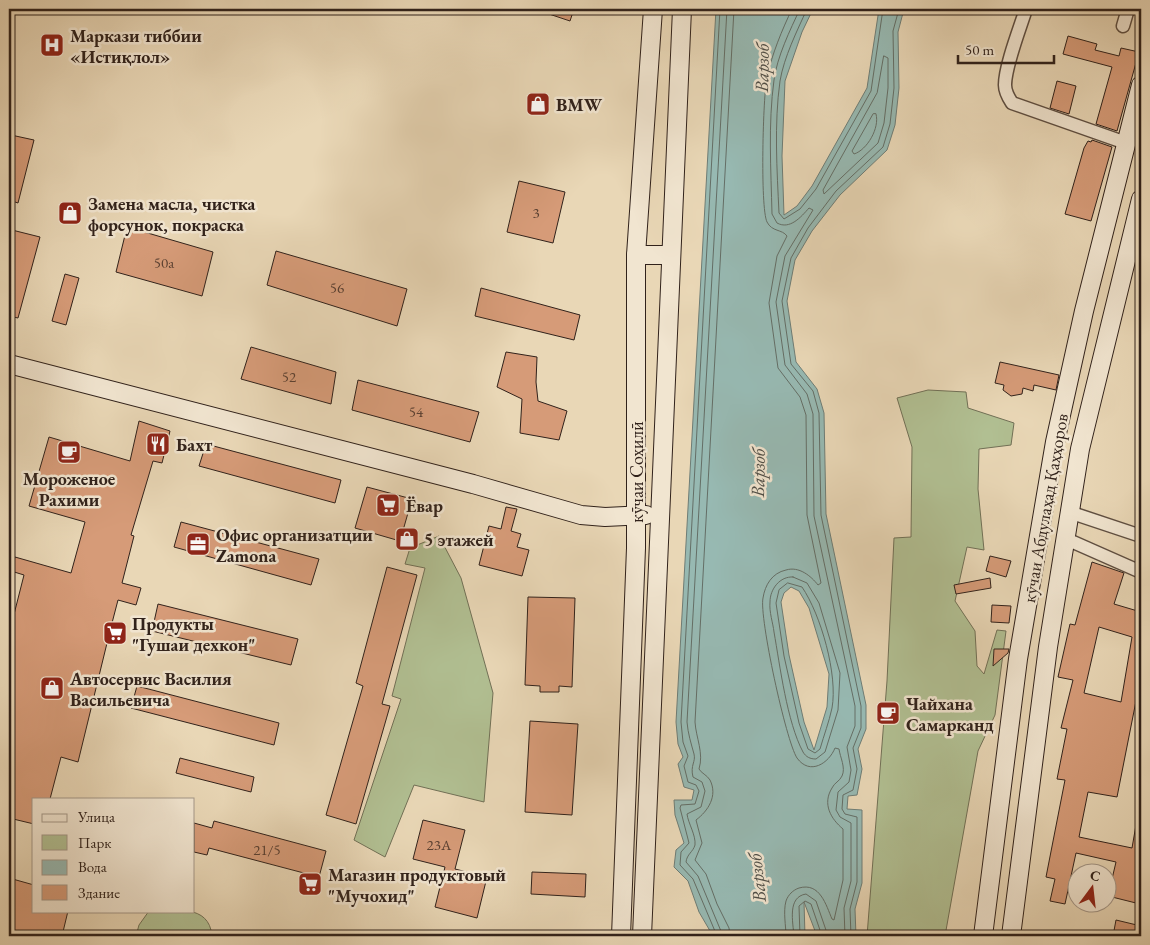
<svg xmlns="http://www.w3.org/2000/svg" width="1150" height="945" font-family="'EB Garamond',serif">
<style>
.green{fill:#b1bf92;stroke:#717056}
.water{fill:#97b9b2;stroke:#6e7d76;fill-rule:evenodd}
.lines{fill:none;stroke-linecap:round;stroke-linejoin:round}
.shore{stroke:#646e66;stroke-width:1}
.building{fill:#d69b78;stroke:#31221b;fill-rule:evenodd}
.street-casing{stroke:#5f4f42;stroke-width:15}
.secondary-casing{stroke:#31221b;stroke-width:20}
.street{stroke:#f1e5d0;stroke-width:12}
.secondary{stroke:#f1e5d0;stroke-width:18}
.labels{text-anchor:middle;dominant-baseline:central;stroke-width:5;stroke-linejoin:round;paint-order:stroke}
.number-label{font-size:15px;fill:#5a4032}
.poi-label{font-size:18px;font-weight:bold;fill:#31221b;stroke:#f1e5d0;text-anchor:start}
.street-label{font-size:18px;fill:#31221b;stroke:#f1e5d0}
.water-label{font-size:19px;font-style:italic;fill:#504f48;stroke:#f1e5d0}
</style>
<rect width="100%" height="100%" fill="#e9d7b6"/>
<filter id="stains"><feTurbulence type="fractalNoise" baseFrequency=".004" numOctaves="4"/><feColorMatrix values="0 0 0 0 .2 0 0 0 0 .09 0 0 0 0 .02 0 0 0 .5 -.17"/></filter>
<radialGradient id="worn" r=".72"><stop offset=".6" stop-color="#630" stop-opacity="0"/><stop offset="1" stop-color="#630" stop-opacity=".3"/></radialGradient>
<g class="green">
<polygon points="928,390 966,392 968,408 1014,423 1011,445 979,449 978,489 984,550 967,547 955,601 975,631 977,666 984,674 997,630 1006,631 995,715 978,751 945,936 867,936 887,681 894,538 911,537 912,447 897,398"/>
<polygon points="439,536 461,578 493,693 484,802 414,785 385,857 354,840 401,699 392,696 425,568 405,564 410,548"/>
<path d="M 149,911 C 174,911 209,903 212,936 L 136,936 L 139,925 Z"/>
</g>
<path class="water" d="M 716,9 L 813,9 L 802,32 L 785,81 L 782,156 L 784,215 L 797,206 L 812,186 L 867,88 L 879,9 L 904,9 L 898,32 L 899,88 L 895,125 L 887,150 L 840,195 L 812,231 L 795,260 L 787,301 L 796,362 L 817,389 L 824,413 L 826,514 L 866,705 L 866,729 L 858,749 L 862,769 L 857,795 L 848,796 L 847,809 L 862,810 L 862,883 L 855,909 L 856,936 L 817,936 L 804,902 L 805,936 L 713,936 L 699,912 L 688,881 L 674,867 L 676,850 L 684,843 L 675,815 L 674,800 L 692,800 L 694,790 L 684,787 L 678,764 L 683,757 L 678,744 L 676,722 ZM 791,587 L 799,591 L 809,608 L 829,674 L 827,707 L 814,750 L 804,722 L 789,655 L 781,602 L 784,593 Z"/>
<g class="lines">
<g class="shore">
<path d="M 800,9 C 790,30 777,57 774,80 C 768,124 771,170 772,214 L 777,223 C 790,230 801,217 809,208 L 813,210 L 785,256 L 776,302 L 785,365 L 807,394 L 813,414 L 814,516 L 855,706 L 855,726 L 847,747 L 851,770 L 849,782 L 838,792 L 836,810 L 840,817 L 851,823 L 851,881 L 844,908 L 845,936"/>
<path d="M 807,9 C 797,31 784,57 780,81 C 774,124 777,170 779,213 L 784,219 L 800,209 L 816,189 L 871,91 L 883,9"/>
<polygon points="884,56 888,58 888,88 884,123 878,143 824,194 823,190 877,93"/>
<path d="M 876,114 C 880,128 867,150 854,154 L 852,151 L 873,114 Z"/>
<path d="M 793,577 L 807,583 L 819,603 L 840,673 L 838,710 L 825,752 L 816,759 C 810,759 806,757 803,752 C 787,722 780,666 774,632 C 773,623 769,612 770,602 C 770,589 780,576 793,577 Z"/>
<path d="M 788,583 L 802,587 C 821,615 838,675 832,708 C 829,722 824,735 820,749 L 815,753 L 808,749 L 799,723 L 784,656 L 776,603 L 779,590 Z"/>
<polyline points="717,936 693,879 680,865 681,852 689,843 680,808 681,805 695,804 699,791 696,785 688,782 684,766 688,756 683,742 681,722 720,9"/>
<path d="M 723,936 L 698,876 L 686,862 C 687,854 693,852 695,845 C 696,835 688,823 687,814 L 701,807 L 705,791 L 702,782 L 693,777 C 690,765 696,762 694,754 C 691,743 688,734 687,722 L 727,9"/>
<path d="M 730,936 L 729,928 L 717,904 L 706,874 L 695,860 L 702,843 L 696,820 C 708,811 718,796 710,780 C 707,775 701,773 699,769 C 704,753 696,738 695,722 L 734,9"/>
<path d="M 786,936 C 786,926 783,912 786,901 C 788,895 793,890 799,888 C 820,882 826,905 832,919 L 834,920 L 843,880 L 843,829 C 831,819 822,804 832,788 C 834,783 840,781 842,776 C 846,768 840,757 839,749 L 835,748 C 829,763 810,776 797,758 C 786,741 759,617 763,598 C 765,585 772,573 786,570 C 799,566 811,576 818,585 L 821,583 L 807,515 L 806,415 L 800,397 L 778,368 L 769,303 L 777,256 L 787,236 C 782,229 772,232 767,222 C 760,207 763,95 767,77 C 772,54 782,30 792,9"/>
<path d="M 794,936 C 793,922 787,897 806,894 L 816,901 L 828,936"/>
<polyline points="800,936 799,906 805,901 811,904 822,936"/>
<polyline points="851,936 850,909 857,882 857,817 845,814 842,809 843,795 853,790 857,769 853,748 861,728 861,706 821,515 819,413 813,391 791,364 782,301 791,258 808,228 836,191 883,147 890,124 894,88 893,31 899,9"/>
</g>
</g>
<g class="building">
<polygon points="540,9 574,9 570,21 540,11"/>
<polygon points="1068,36 1097,44 1095,50 1119,56 1121,48 1139,52 1117,131 1096,124 1112,67 1063,54"/>
<polygon points="1057,81 1076,86 1069,114 1050,108"/>
<polygon points="11,135 34,140 18,203 9,200 9,143"/>
<polygon points="1092,140 1112,147 1091,221 1065,214 1084,148 1088,141 1091,142"/>
<polygon points="519,181 565,192 553,243 507,232"/>
<polygon points="127,227 213,252 202,296 116,272"/>
<polygon points="12,230 40,237 18,318 9,316 9,240"/>
<polygon points="276,251 407,289 397,326 267,285"/>
<polygon points="65,274 79,278 66,325 52,321"/>
<polygon points="481,288 580,315 574,340 475,316"/>
<polygon points="251,347 336,372 331,404 241,379"/>
<polygon points="506,352 537,357 536,382 538,401 567,411 559,440 520,433 522,399 497,387"/>
<polygon points="1000,362 1059,375 1056,390 1034,385 1033,391 1023,388 1022,394 1011,396 1003,390 1004,385 995,383"/>
<polygon points="358,380 479,412 470,442 352,410"/>
<polygon points="139,421 170,431 162,463 153,461 131,535 134,536 122,583 141,588 136,605 118,600 112,623 122,627 116,642 108,639 78,762 61,757 50,799 34,799 34,824 9,818 9,634 24,575 11,571 15,557 71,573 85,522 29,506 49,437 130,461"/>
<polygon points="206,444 341,480 335,503 199,466"/>
<polygon points="367,487 412,499 400,541 355,528"/>
<polygon points="506,507 517,509 511,531 521,534 517,547 529,550 522,576 479,565 489,526 501,529"/>
<polygon points="181,522 319,559 311,585 174,547"/>
<polygon points="990,556 1011,561 1006,577 986,571"/>
<path d="M 1092,562 L 1124,573 L 1114,604 L 1141,612 L 1141,697 L 1137,696 L 1117,797 L 1088,792 L 1079,837 L 1132,848 L 1136,825 L 1141,826 L 1140,904 L 1108,896 L 1116,862 L 1076,853 L 1065,904 L 1050,901 L 1055,879 L 1046,877 L 1065,780 L 1057,779 L 1067,729 L 1061,728 L 1073,680 L 1058,677 L 1070,624 L 1075,625 ZM 1099,627 L 1132,637 L 1121,702 L 1084,693 Z"/>
<polygon points="387,567 417,575 382,704 390,706 356,824 326,815 363,686 356,683"/>
<polygon points="990,578 991,588 956,594 954,585"/>
<polygon points="528,597 575,598 572,687 559,686 559,692 540,692 540,686 525,685"/>
<polygon points="158,604 298,639 291,665 152,631"/>
<polygon points="992,605 1011,606 1009,623 991,622"/>
<polygon points="994,649 1009,649 1008,653 993,666"/>
<polygon points="137,686 279,723 274,745 131,708"/>
<polygon points="530,721 578,724 572,815 525,812"/>
<polygon points="180,758 254,777 251,792 176,773"/>
<polygon points="423,820 465,830 455,869 487,877 477,918 435,907 445,867 413,859"/>
<polygon points="214,821 326,851 319,877 209,848 207,855 194,852 194,823 212,828"/>
<polygon points="532,872 586,874 585,897 531,894"/>
<polygon points="9,878 34,885 34,911 68,911 62,936 9,936"/>
<polygon points="1116,920 1141,926 1141,936 1113,936"/>
</g>
<g class="lines">
<g class="street-casing">
<g id="street">
<path d="M 1026,9 C 1020,28 1005,66 1005,85 C 1005,92 1008,97 1012,103 L 1126,143"/>
<polyline points="1123,26 1128,9"/>
<polyline points="1069,512 1141,536"/>
<polyline points="1064,538 1141,572"/>
</g>
</g>
<g class="secondary-casing">
<g id="secondary">
<polyline points="636,255 670,255"/>
<polyline points="9,364 473,484 581,515 605,517 646,515"/>
<polyline points="621,936 636,548 636,255 653,9"/>
<polyline points="642,936 682,9"/>
<polyline points="983,936 1018,659 1055,442 1084,311 1141,85"/>
<polyline points="1011,936 1048,647 1080,449 1141,199"/>
</g>
</g>
<use href="#street" class="street"/>
<use href="#secondary" class="secondary"/>
</g>
<defs>
<g id="hospital-square" transform="scale(1.25)"><rect x="-9" y="-9" width="18" height="18" rx="4" fill="#8f2418" stroke="#f1e5d0"/><path d="M-5-5h3v3.5h4V-5h3V5h-3V1.5h-4V5h-3Z" fill="#fff"/></g>
<g id="shop-square" transform="scale(1.25)"><rect x="-9" y="-9" width="18" height="18" rx="4" fill="#8f2418" stroke="#f1e5d0"/><path d="M-5-2.5h2.3a2.7 3.5 0 0 1 5.4 0H5L5.5 6h-11ZM-1.5-2.5h3a1.5 2.3 0 0 0-3 0Z" fill="#fff"/></g>
<g id="restaurant-square" transform="scale(1.25)"><rect x="-9" y="-9" width="18" height="18" rx="4" fill="#8f2418" stroke="#f1e5d0"/><path d="M-5-6h1v4h1v-4h1v4h1v-4h1v5L-1.5 .5V6h-2V.5L-5-1ZM5-6V6H3V1.5H1.5Q1.5-4 5-6Z" fill="#fff"/></g>
<g id="cafe-square" transform="scale(1.25)"><rect x="-9" y="-9" width="18" height="18" rx="4" fill="#8f2418" stroke="#f1e5d0"/><path d="M-5.5-4.5H6V0H3Q3 3.5 0 3.5H-2.5Q-5.5 3.5-5.5 0ZM3-3.2v2h1.7v-2ZM-6 4.5H4V6H-6Z" fill="#fff"/></g>
<g id="supermarket-square" transform="scale(1.25)"><rect x="-9" y="-9" width="18" height="18" rx="4" fill="#8f2418" stroke="#f1e5d0"/><path d="M-6-5.5h2.5l.6 2H6L4.5 2H-2.5L-4.4-4H-6ZM-1.5 3.2a1.3 1.3 0 1 0 .1 0ZM3 3.2a1.3 1.3 0 1 0 .1 0Z" fill="#fff"/></g>
<g id="office-square" transform="scale(1.25)"><rect x="-9" y="-9" width="18" height="18" rx="4" fill="#8f2418" stroke="#f1e5d0"/><path d="M-6-3h4V-5.5h4V-3h4V5H-6ZM-1-4.5V-3h2v-1.5ZM-6 0V1H6V0Z" fill="#fff"/></g>
</defs>
<g fill-rule="evenodd">
<use href="#hospital-square" x="52" y="45"/>
<use href="#shop-square" x="538" y="104"/>
<use href="#shop-square" x="70" y="213"/>
<use href="#restaurant-square" x="158" y="444"/>
<use href="#cafe-square" x="69" y="452"/>
<use href="#supermarket-square" x="388" y="505"/>
<use href="#shop-square" x="407" y="539"/>
<use href="#office-square" x="198" y="544"/>
<use href="#supermarket-square" x="115" y="633"/>
<use href="#shop-square" x="52" y="688"/>
<use href="#cafe-square" x="888" y="713"/>
<use href="#supermarket-square" x="310" y="884"/>
</g>
<g class="labels">
<g class="number-label">
<text x="536" y="212">3</text>
<text x="164" y="262">50а</text>
<text x="337" y="287">56</text>
<text x="289" y="376">52</text>
<text x="416" y="411">54</text>
<text x="439" y="844">23А</text>
<text x="267" y="849">21/5</text>
</g>
<g class="poi-label">
<text x="70" y="35">Маркази тиббии<tspan x="70" dy="21">«Истиқлол»</tspan></text>
<text x="556" y="104">BMW</text>
<text x="88" y="203">Замена масла, чистка<tspan x="88" dy="21">форсунок, покраска</tspan></text>
<text x="176" y="444">Бахт</text>
<text x="69" y="478" text-anchor="middle">Мороженое<tspan x="69" dy="21">Рахими</tspan></text>
<text x="406" y="505">Ёвар</text>
<text x="216" y="534">Офис организатции<tspan x="216" dy="21">Zamona</tspan></text>
<text x="424" y="539">5 этажей</text>
<text x="132" y="623">Продукты<tspan x="132" dy="21">"Гушаи дехкон"</tspan></text>
<text x="70" y="678">Автосервис Василия<tspan x="70" dy="21">Васильевича</tspan></text>
<text x="906" y="703">Чайхана<tspan x="906" dy="21">Самарканд</tspan></text>
<text x="328" y="874">Магазин продуктовый<tspan x="328" dy="21">"Мучохид"</tspan></text>
</g>
<g class="street-label">
<text transform="translate(636 472) rotate(-90)">кӯчаи Соҳилӣ</text>
<text transform="translate(1045 508) rotate(-80)">кӯчаи Абдулаҳад Қаҳҳоров</text>
</g>
<g class="water-label">
<text transform="translate(762 68) rotate(-89)">Варзоб</text>
<text transform="translate(758 473) rotate(-89)">Варзоб</text>
<text transform="translate(757 878) rotate(-96)">Варзоб</text>
</g>
</g>
<rect width="1150" height="945" fill="none" stroke="#e9d7b6" stroke-width="30"/>
<rect x="10" y="10" width="1130" height="925" fill="none" stroke="#31221b" stroke-width="2.5"/>
<rect x="15" y="15" width="1120" height="915" fill="none" stroke="#31221b"/>
<rect x="32" y="798" width="162" height="115" fill="#f1e5d0" stroke="#a49788"/>
<rect x="42" y="814" width="25" height="8" fill="#f1e5d0" stroke="#a49788"/>
<text x="78" y="822" font-size="15" fill="#31221b">Улица</text>
<rect x="42" y="835" width="25" height="15" fill="#b1bf92" stroke="#a49788"/>
<text x="78" y="848" font-size="15" fill="#31221b">Парк</text>
<rect x="42" y="860" width="25" height="15" fill="#97b9b2" stroke="#a49788"/>
<text x="78" y="872" font-size="15" fill="#31221b">Вода</text>
<rect x="42" y="885" width="25" height="15" fill="#d69b78" stroke="#a49788"/>
<text x="78" y="898" font-size="15" fill="#31221b">Здание</text>
<g transform="translate(1092 888) rotate(15)"><circle r="24" fill="#f1e5d0" stroke="#a49788"/>
<path d="M0-4L9 19L0 12L-9 19Z" fill="#8f2418"/>
<text y="-8" font-size="14" font-weight="bold" text-anchor="middle" fill="#31221b">С</text>
</g>
<path d="M958 55v8h96v-8" fill="none" stroke="#31221b" stroke-width="2.5"/>
<text x="965" y="55" font-size="15" fill="#31221b" stroke="#f1e5d0" stroke-width="4" paint-order="stroke">50 m</text>
<rect width="100%" height="100%" filter="url(#stains)"/>
<rect width="100%" height="100%" fill="url(#worn)"/>
</svg>
